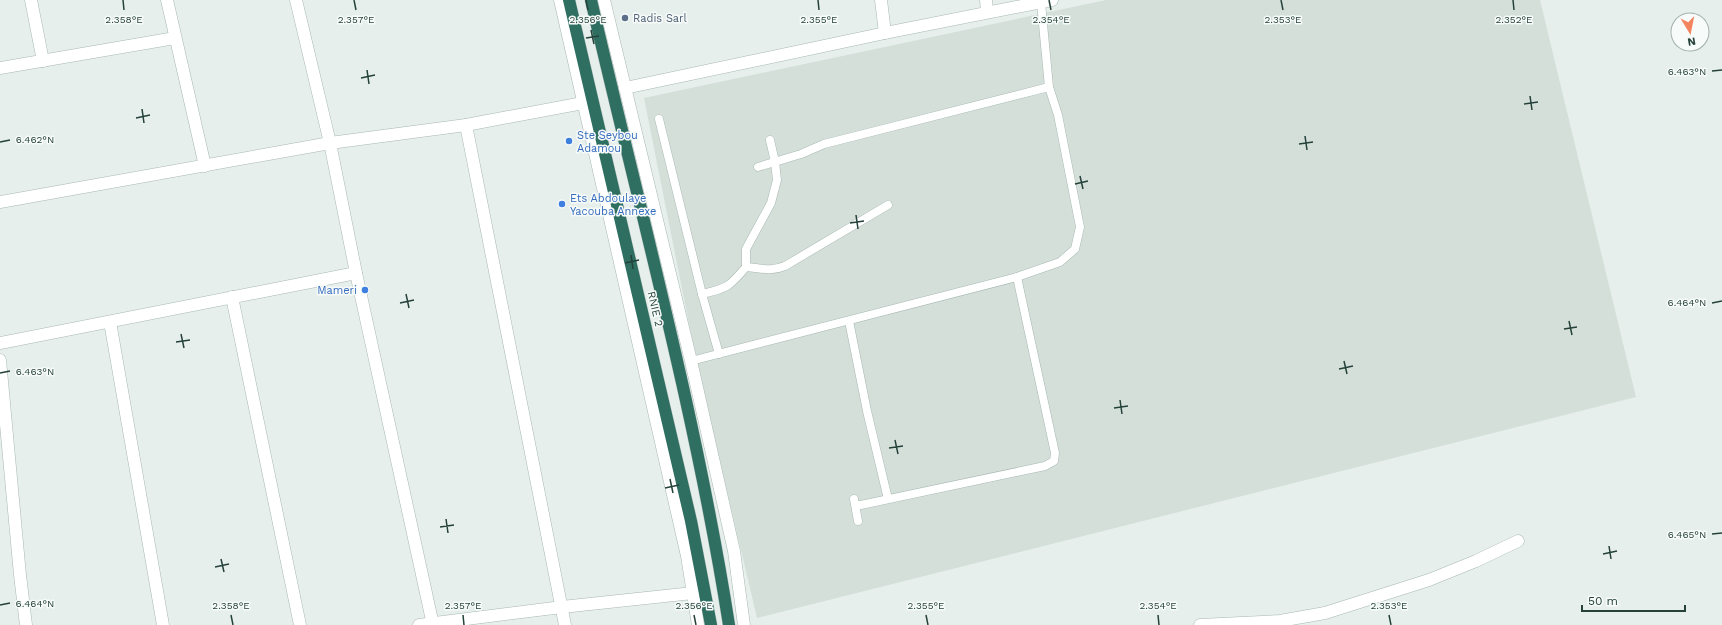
<svg xmlns="http://www.w3.org/2000/svg" width="1722" height="625" font-family="'Work Sans',sans-serif">
<style>
.built{fill:#d4dfda}
.lines{fill:none;stroke-linecap:round;stroke-linejoin:round}
.lane-casing{stroke:#a8b8b2;stroke-width:9}
.street-casing{stroke:#a8b8b2;stroke-width:13}
.highway-casing{stroke:#c2cac8;stroke-width:13}
.lane{stroke:#fff;stroke-width:8}
.street{stroke:#fff;stroke-width:12}
.highway{stroke:#2f6f62;stroke-width:12}
.ticks{fill:none;stroke:#24423a;stroke-width:1.5}
.service-dot{fill:#5c6f8a;stroke:#f7fbf9;stroke-width:1.5}
.shop-dot{fill:#3f7fe0;stroke:#f7fbf9;stroke-width:1.5}
.labels{text-anchor:middle;dominant-baseline:central;stroke-width:3;stroke-linejoin:round;paint-order:stroke}
.service-label{font-size:11px;fill:#4e5e75;stroke:#f7fbf9;text-anchor:start}
.shop-label{font-size:11px;fill:#366cbe;stroke:#f7fbf9;text-anchor:start}
.street-label{font-size:11px;fill:#24423a;stroke:#f7fbf9}
.ticks-label{font-size:10px;text-anchor:middle;fill:#24423a;stroke:#f7fbf9;stroke-width:3;stroke-linejoin:round;paint-order:stroke}
</style>
<rect width="100%" height="100%" fill="#e6efeb"/>
<polygon class="built" points="1106,0 1540,0 1636,397 757,618 696,359 644,98"/>
<g class="lines">
<g class="lane-casing">
<g id="lane">
<polyline points="659,119 702,294 719,354"/>
<polyline points="758,167 801,154 824,144 1049,87"/>
<polyline points="746,267 746,249 771,203 777,180 775,162 770,140"/>
<path d="M 702,294 C 728,288 729,287 746,267 C 762,268 770,272 785,266 L 888,205"/>
<polyline points="849,321 867,411 888,499"/>
<polyline points="691,361 1017,277 1060,262 1075,249 1080,227 1058,115 1049,87 1041,3"/>
<polyline points="854,499 858,521"/>
<polyline points="856,506 1045,466 1054,461 1055,453 1017,277"/>
</g>
</g>
<g class="street-casing">
<g id="street">
<polyline points="31,0 43,61"/>
<polyline points="167,0 205,166"/>
<polyline points="296,0 330,143 356,273 433,625"/>
<polyline points="560,0 687,556 698,625"/>
<polyline points="604,0 691,361 734,551 744,625"/>
<polyline points="881,0 885,33"/>
<polyline points="986,0 987,12"/>
<polyline points="0,68 175,38"/>
<polyline points="625,88 885,33 1052,0"/>
<polyline points="466,125 565,625"/>
<polyline points="0,202 330,143 466,125 583,103"/>
<polyline points="232,297 300,625"/>
<polyline points="110,322 163,625"/>
<polyline points="0,343 356,273"/>
<polyline points="0,360 20,575 26,625"/>
<polyline points="419,625 562,607 693,593"/>
<polyline points="1200,625 1280,621 1325,613 1429,580 1476,561 1518,541"/>
</g>
</g>
<g class="highway-casing">
<g id="highway">
<polyline points="569,0 691,521 711,625"/>
<path d="M 591,0 C 639,208 696,414 729,625"/>
</g>
</g>
<use href="#lane" class="lane"/>
<use href="#street" class="street"/>
<use href="#highway" class="highway"/>
</g>
<path class="ticks" d="M 123,0 L 124,10M 354,0 L 356,10M 586,0 L 588,10M 818,0 L 819,10M 1049,0 L 1051,10M 1281,0 L 1283,10M 1513,0 L 1514,10M 591,30 L 594,44M 586,38 L 599,36M 367,70 L 369,84M 1712,71 L 1722,70M 361,78 L 375,75M 1530,96 L 1532,110M 1524,104 L 1538,102M 142,109 L 144,123M 136,118 L 150,115M 1305,136 L 1307,150M 0,142 L 10,140M 1299,144 L 1313,142M 1080,176 L 1083,189M 1075,184 L 1088,181M 856,215 L 858,229M 850,223 L 864,221M 631,255 L 633,269M 625,263 L 639,260M 406,294 L 409,308M 400,303 L 414,300M 1712,303 L 1722,301M 1569,321 L 1572,335M 1564,329 L 1577,327M 181,334 L 184,348M 176,342 L 190,340M 1344,361 L 1347,374M 1339,369 L 1353,366M 0,373 L 10,371M 1120,400 L 1122,414M 1114,408 L 1128,406M 895,440 L 898,454M 889,448 L 903,446M 670,479 L 673,493M 665,488 L 679,485M 446,519 L 448,533M 440,527 L 454,525M 1712,534 L 1722,533M 1609,546 L 1611,559M 1603,554 L 1617,551M 221,559 L 224,572M 215,567 L 229,564M 0,605 L 10,603M 231,615 L 233,625M 463,615 L 464,625M 694,615 L 696,625M 926,615 L 928,625M 1158,615 L 1159,625M 1389,615 L 1391,625"/>
<circle class="service-dot" cx="625" cy="18" r="4"/>
<g class="shop-dot">
<circle cx="569" cy="141" r="4"/>
<circle cx="562" cy="204" r="4"/>
<circle cx="365" cy="290" r="4"/>
</g>
<g class="labels">
<g class="service-label">
<text x="633" y="18">Radis Sarl</text>
</g>
<g class="shop-label">
<text x="577" y="135">Ste Seybou<tspan x="577" dy="13">Adamou</tspan></text>
<text x="570" y="198">Ets Abdoulaye<tspan x="570" dy="13">Yacouba Annexe</tspan></text>
<text x="357" y="290" text-anchor="end">Mameri</text>
</g>
<g class="street-label">
<text transform="translate(655 309) rotate(77)">RNIE 2</text>
</g>
</g>
<g class="ticks-label">
<text x="124" y="23">2.358°E</text>
<text x="356" y="23">2.357°E</text>
<text x="588" y="23">2.356°E</text>
<text x="819" y="23">2.355°E</text>
<text x="1051" y="23">2.354°E</text>
<text x="1283" y="23">2.353°E</text>
<text x="1514" y="23">2.352°E</text>
<text x="1687" y="75">6.463°N</text>
<text x="35" y="143">6.462°N</text>
<text x="1687" y="306">6.464°N</text>
<text x="35" y="375">6.463°N</text>
<text x="1687" y="538">6.465°N</text>
<text x="35" y="607">6.464°N</text>
<text x="231" y="609">2.358°E</text>
<text x="463" y="609">2.357°E</text>
<text x="694" y="609">2.356°E</text>
<text x="926" y="609">2.355°E</text>
<text x="1158" y="609">2.354°E</text>
<text x="1389" y="609">2.353°E</text>
</g>
<g transform="translate(1690 32) rotate(170)"><circle r="19" fill="#f7fbf9" stroke="#a3b1ad"/>
<path d="M0-3L7 15L0 10L-7 15Z" fill="#f4845f"/>
<text y="-6" font-size="11" font-weight="bold" text-anchor="middle" fill="#24423a">N</text>
</g>
<path d="M1582 605v6h103v-6" fill="none" stroke="#24423a" stroke-width="2"/>
<text x="1588" y="605" font-size="12" fill="#24423a" stroke="#f7fbf9" stroke-width="3" paint-order="stroke">50 m</text>
</svg>
